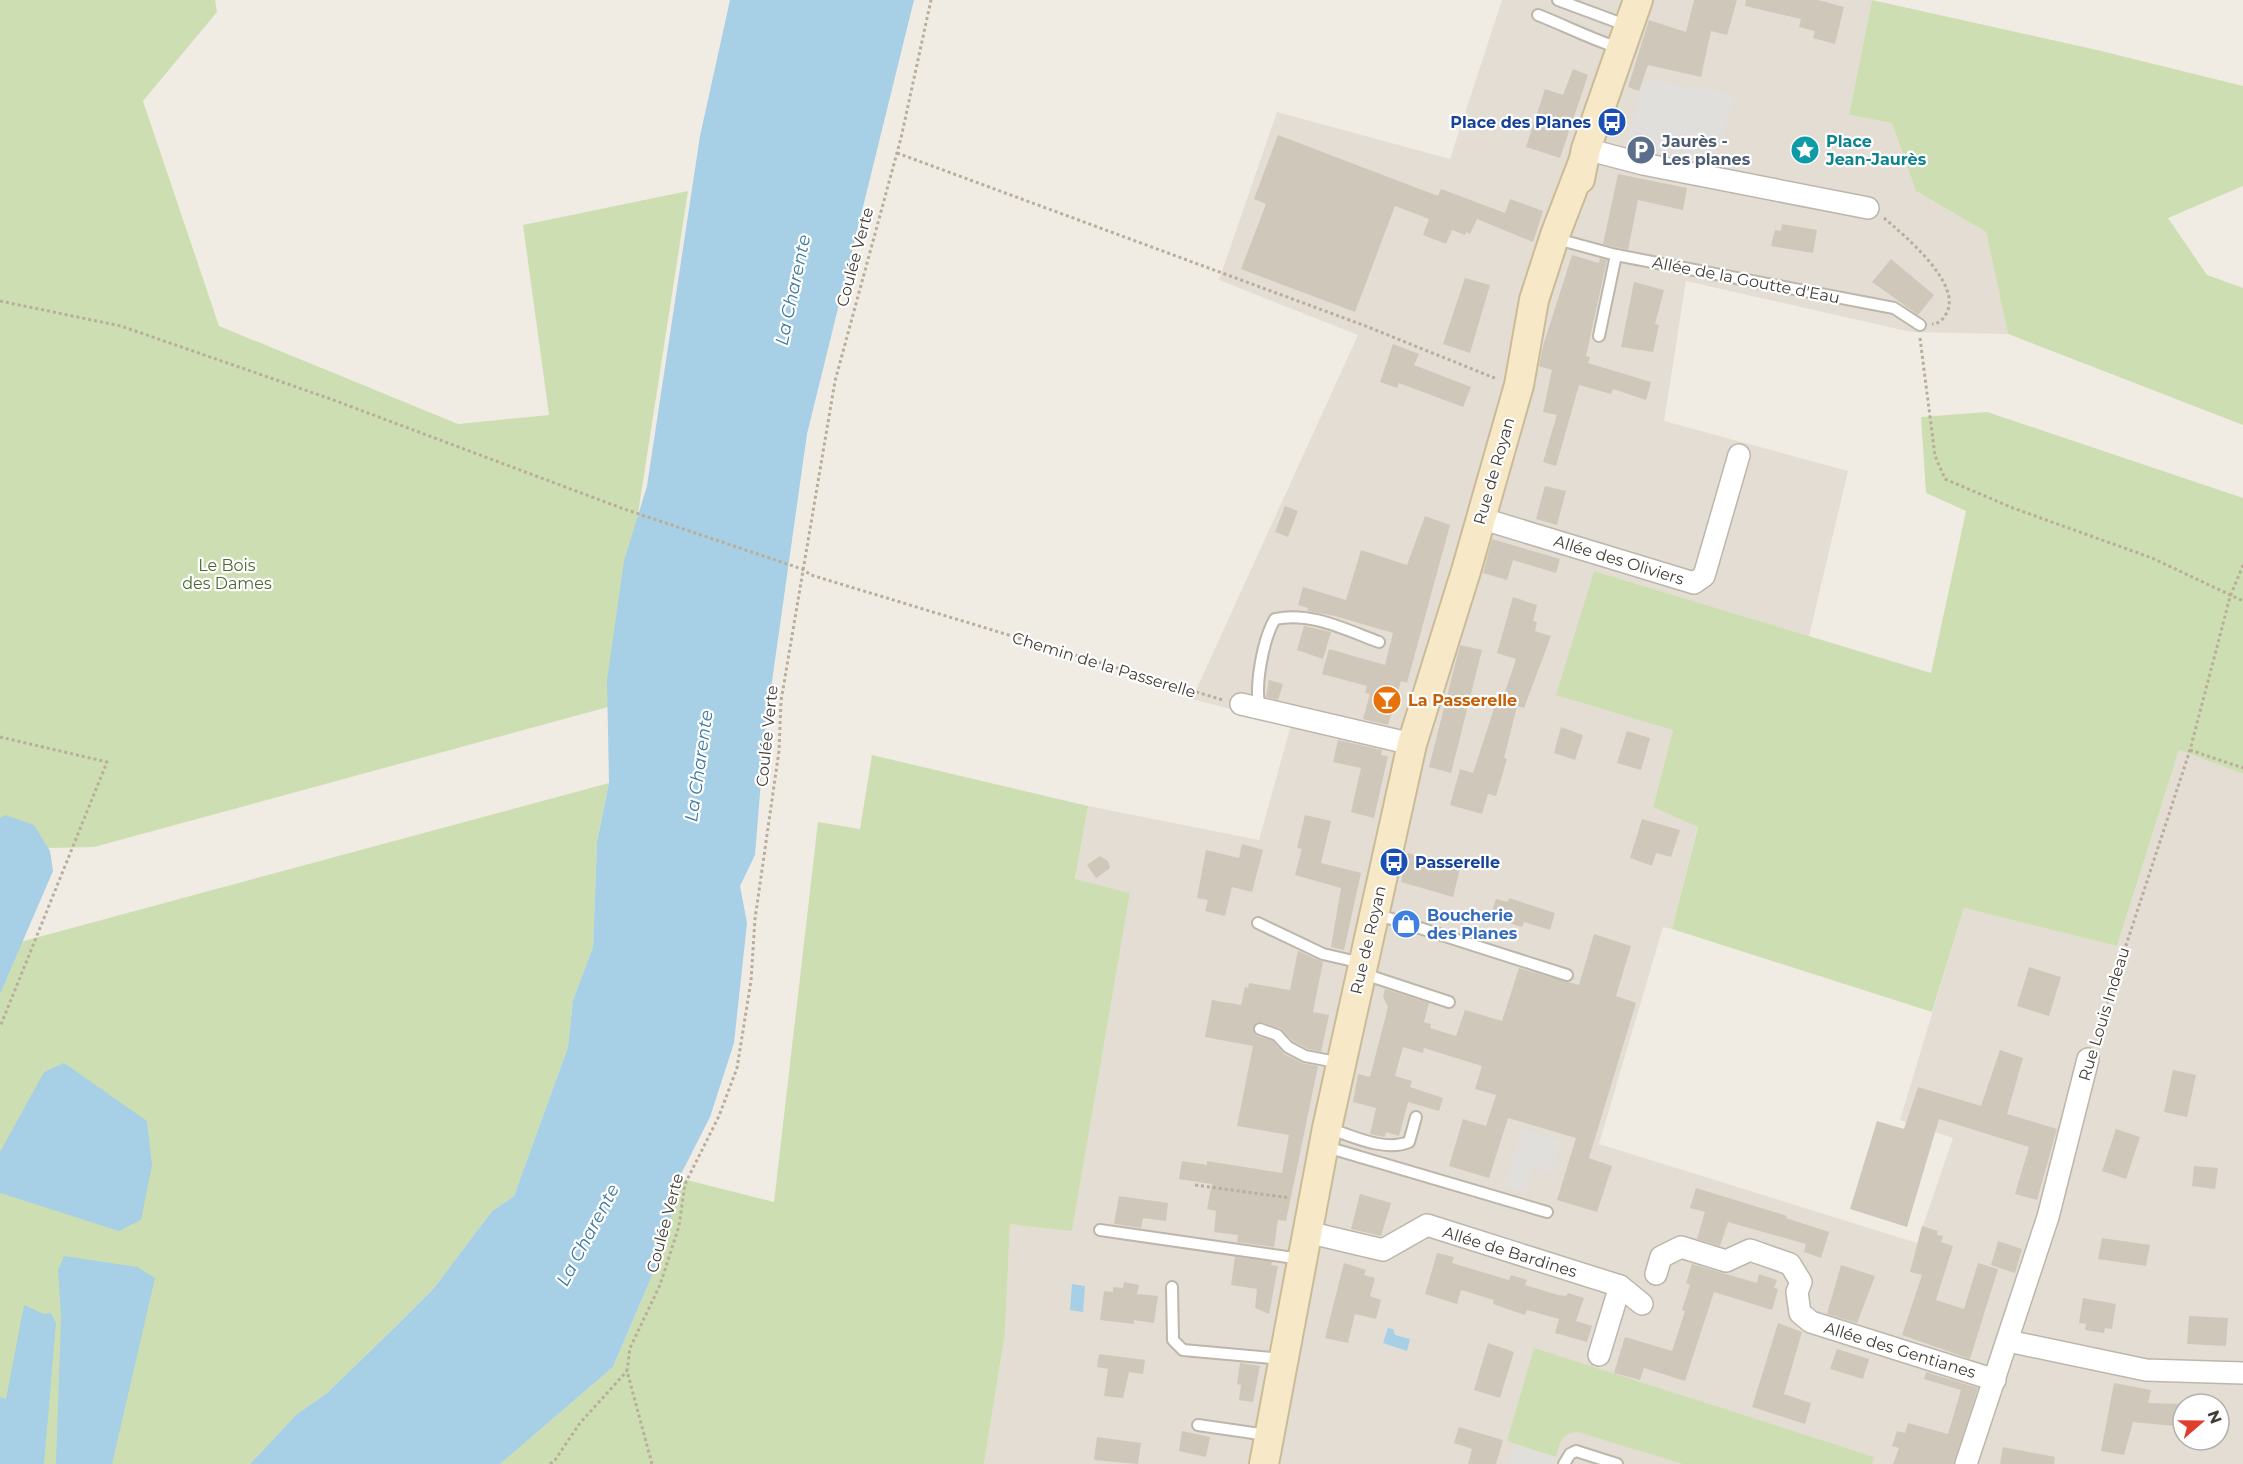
<svg xmlns="http://www.w3.org/2000/svg" width="2243" height="1464" font-family="Montserrat,sans-serif">
<style>
.residential{fill:#e3ddd3;fill-rule:evenodd}
.green{fill:#cddfb2}
.parking{fill:#e1dfdc}
.water{fill:#a7cfe6}
.building{fill:#d0c7bb}
.lines{fill:none;stroke-linecap:round;stroke-linejoin:round}
.lane-casing{stroke:#bdb6ab;stroke-width:14}
.street-casing{stroke:#bdb6ab;stroke-width:24}
.secondary-casing{stroke:#cabb99;stroke-width:32}
.path{stroke:#baad9b;stroke-width:3;stroke-dasharray:3 3;stroke-linecap:butt}
.lane{stroke:#fff;stroke-width:10}
.street{stroke:#fff;stroke-width:21}
.secondary{stroke:#f7e9c7;stroke-width:28}
.labels{text-anchor:middle;dominant-baseline:central;stroke-width:4.5;stroke-linejoin:round;paint-order:stroke}
.transit-label{font-size:16px;font-weight:bold;fill:#164399;stroke:#fff;text-anchor:end}
.service-label{font-size:16px;font-weight:bold;fill:#4e5e75;stroke:#fff;text-anchor:start}
.culture-label{font-size:16px;font-weight:bold;fill:#0d838f;stroke:#fff;text-anchor:start}
.street-label{font-size:16px;fill:#413c35;stroke:#fff}
.park-label{font-size:16px;fill:#496b30;stroke:#fff}
.food-label{font-size:16px;font-weight:bold;fill:#c56008;stroke:#fff;text-anchor:start}
.shop-label{font-size:16px;font-weight:bold;fill:#366cbe;stroke:#fff;text-anchor:start}
.water-label{font-size:18px;font-style:italic;fill:#3c7a9f;stroke:#fff}
</style>
<rect width="100%" height="100%" fill="#f0ece4"/>
<path class="residential" d="M 1502,0 L 1872,0 L 1849,115 L 1892,123 L 1916,191 L 1986,232 L 2008,334 L 1911,332 L 1686,281 L 1664,421 L 1848,471 L 1809,636 L 1594,571 L 1582,612 L 1673,730 L 1653,807 L 1698,826 L 1672,929 L 1663,927 L 1599,1144 L 1917,1243 L 1953,1138 L 1900,1120 L 1964,908 L 2117,946 L 2179,750 L 2243,774 L 2243,1464 L 984,1464 L 1005,1333 L 1010,1224 L 1072,1230 L 1130,893 L 1075,880 L 1088,806 L 1259,840 L 1291,725 L 1192,699 L 1358,335 L 1219,280 L 1277,112 L 1450,159 ZM 2183,1404 L 2219,1404 L 2219,1440 L 2183,1440 Z"/>
<g class="green">
<polygon points="0,0 215,0 217,12 143,101 219,326 458,424 549,415 523,225 688,191 608,707 94,847 0,849"/>
<polygon points="1872,0 2097,50 2243,86 2243,186 2168,218 2207,275 2243,288 2243,425 2008,334 1986,232 1916,191 1892,123 1849,115"/>
<polygon points="1987,412 2243,498 2243,774 2179,750 2117,946 1964,908 1932,1012 1672,929 1698,827 1653,807 1673,730 1556,695 1594,571 1931,673 1966,511 1926,493 1921,417"/>
<polygon points="872,755 1088,806 1075,879 1130,893 1072,1231 1010,1224 1005,1333 984,1464 500,1464 613,1367 665,1245 679,1178 774,1202 818,822 860,829"/>
<polygon points="609,783 597,842 593,947 573,1000 568,1047 514,1196 492,1211 434,1288 392,1330 327,1393 297,1414 250,1464 15,1464 0,1420 0,969 9,945"/>
<path d="M 1534,1348 L 1874,1457 L 1872,1464 L 1683,1464 L 1578,1432 C 1561,1433 1560,1442 1556,1457 L 1507,1441 Z"/>
</g>
<g class="parking">
<polygon points="1644,79 1736,95 1708,177 1622,159"/>
<polygon points="1523,1129 1561,1141 1551,1172 1532,1167 1525,1191 1504,1186"/>
<polygon points="1515,1445 1556,1457 1554,1464 1509,1464"/>
</g>
<g class="water">
<polygon points="730,0 914,0 807,434 765,731 755,855 740,886 747,923 734,1043 710,1117 679,1178 665,1245 613,1367 500,1464 250,1464 297,1414 327,1393 392,1330 434,1288 492,1211 514,1196 568,1047 573,1000 593,947 597,842 609,783 607,680 624,561 647,486 700,136"/>
<polygon points="5,815 34,825 50,851 53,871 0,994 0,818"/>
<polygon points="64,1063 147,1121 152,1165 141,1220 119,1231 0,1193 0,1152 44,1072"/>
<polygon points="64,1256 137,1267 155,1278 112,1464 56,1464 61,1316 58,1270"/>
<polygon points="1072,1284 1085,1286 1083,1312 1070,1310"/>
<polygon points="24,1305 44,1314 51,1313 56,1323 44,1464 0,1464 0,1397 6,1399"/>
<polygon points="1388,1328 1393,1329 1395,1335 1410,1339 1407,1351 1383,1343"/>
</g>
<g class="building">
<polygon points="1694,0 1737,0 1727,35 1711,31 1701,77 1648,65 1639,91 1628,87 1649,20 1686,32"/>
<polygon points="1746,0 1818,0 1844,7 1835,44 1813,38 1815,31 1799,27 1801,19 1745,6"/>
<polygon points="1573,69 1588,75 1560,158 1526,147 1545,89 1563,95"/>
<polygon points="1278,135 1438,196 1441,189 1505,213 1510,199 1543,211 1533,242 1477,219 1470,234 1467,232 1465,235 1452,230 1446,244 1423,235 1429,219 1395,206 1355,312 1241,269 1266,204 1254,199"/>
<polygon points="1618,174 1687,188 1683,210 1638,200 1628,250 1603,244"/>
<polygon points="1782,224 1817,230 1813,253 1771,246 1775,230 1781,231"/>
<polygon points="1572,255 1599,263 1600,258 1607,260 1586,356 1590,357 1588,363 1651,382 1646,400 1613,389 1611,394 1579,385 1556,466 1543,462 1557,415 1543,412 1552,370 1539,366 1543,346"/>
<polygon points="1891,259 1934,295 1918,315 1872,282"/>
<polygon points="1465,278 1490,285 1470,353 1443,344"/>
<polygon points="1634,282 1664,290 1655,324 1659,325 1653,352 1621,347"/>
<polygon points="1393,344 1419,354 1414,365 1471,387 1463,407 1399,383 1397,388 1380,382"/>
<polygon points="1545,486 1566,491 1557,525 1536,519"/>
<polygon points="1285,506 1298,511 1288,537 1275,532"/>
<polygon points="1425,516 1450,525 1407,683 1401,681 1388,725 1363,719 1370,694 1365,693 1367,686 1322,674 1329,649 1385,665 1393,633 1335,616 1307,611 1308,608 1298,605 1303,587 1346,600 1361,550 1407,565"/>
<polygon points="1492,539 1560,559 1556,573 1513,560 1507,580 1483,573"/>
<polygon points="1513,597 1537,605 1533,621 1537,622 1535,631 1551,636 1524,708 1517,706 1504,758 1507,759 1496,796 1488,794 1482,814 1450,805 1460,769 1473,773 1499,693 1504,695 1516,659 1497,653"/>
<polygon points="1304,626 1331,632 1323,659 1297,650"/>
<polygon points="1460,645 1482,650 1451,773 1429,767"/>
<polygon points="1269,680 1283,684 1278,700 1266,697"/>
<polygon points="1561,727 1583,735 1575,760 1554,753"/>
<polygon points="1627,731 1650,738 1641,770 1617,763"/>
<polygon points="1338,740 1382,750 1381,755 1388,756 1374,818 1351,812 1361,768 1333,762"/>
<polygon points="1305,815 1331,821 1321,863 1361,873 1344,950 1331,947 1341,888 1295,875 1302,849 1297,848"/>
<polygon points="1642,819 1680,830 1671,857 1656,853 1652,866 1630,858"/>
<polygon points="1242,844 1263,850 1252,892 1232,887 1225,916 1205,911 1208,900 1197,898 1206,850 1239,858"/>
<polygon points="1408,853 1460,869 1453,897 1401,882"/>
<polygon points="1100,856 1108,861 1110,868 1096,878 1087,865"/>
<polygon points="1509,898 1555,913 1550,930 1524,922 1522,927 1490,917 1496,899 1508,902"/>
<polygon points="1594,934 1631,946 1616,996 1636,1003 1589,1158 1612,1166 1597,1212 1557,1200 1576,1138 1508,1118 1489,1178 1449,1166 1463,1119 1486,1126 1496,1095 1475,1089 1482,1066 1424,1048 1423,1053 1403,1047 1395,1076 1412,1081 1410,1087 1443,1098 1439,1111 1408,1102 1399,1136 1386,1132 1385,1137 1370,1134 1376,1108 1353,1102 1358,1074 1370,1077 1388,1007 1383,997 1385,989 1429,1003 1424,1022 1431,1024 1430,1028 1456,1036 1465,1010 1502,1021 1519,968 1579,985"/>
<polygon points="1298,951 1323,962 1313,1012 1329,1015 1321,1052 1308,1049 1293,1041 1280,1028 1262,1022 1256,1023 1253,1030 1257,1036 1273,1041 1284,1054 1302,1063 1318,1066 1286,1221 1278,1220 1274,1247 1237,1242 1238,1235 1214,1232 1216,1211 1207,1209 1212,1184 1179,1179 1182,1161 1207,1165 1207,1161 1282,1173 1289,1135 1237,1126 1253,1046 1205,1037 1212,1000 1241,1005 1245,987 1248,988 1249,983 1290,990"/>
<polygon points="2029,967 2061,977 2049,1016 2017,1006"/>
<polygon points="2000,1050 2023,1058 2007,1114 2057,1129 2037,1200 2015,1194 2029,1147 1939,1119 1907,1227 1850,1209 1877,1121 1904,1129 1918,1087 1981,1106"/>
<polygon points="2173,1070 2196,1075 2187,1117 2164,1112"/>
<polygon points="2116,1129 2140,1137 2126,1179 2102,1171"/>
<polygon points="2194,1166 2218,1168 2215,1189 2192,1186"/>
<polygon points="1696,1188 1787,1216 1786,1218 1829,1232 1821,1258 1804,1252 1806,1244 1728,1222 1720,1246 1697,1239 1705,1212 1690,1208"/>
<polygon points="1360,1194 1391,1203 1381,1236 1351,1229"/>
<polygon points="1119,1196 1168,1203 1166,1221 1143,1218 1141,1228 1114,1224"/>
<polygon points="1922,1226 1938,1231 1937,1235 1943,1236 1941,1242 1953,1246 1936,1300 1964,1309 1978,1263 1998,1269 1970,1359 1902,1335 1922,1275 1910,1272"/>
<polygon points="2102,1238 2150,1245 2146,1266 2098,1259"/>
<polygon points="1998,1241 2022,1249 2015,1273 1991,1265"/>
<polygon points="1437,1253 1454,1257 1452,1263 1509,1280 1511,1275 1527,1280 1525,1285 1558,1295 1566,1296 1568,1293 1584,1298 1576,1321 1592,1326 1587,1342 1555,1333 1559,1319 1527,1310 1525,1315 1493,1304 1494,1300 1461,1290 1457,1304 1425,1294"/>
<polygon points="1235,1257 1272,1262 1271,1265 1278,1266 1269,1314 1255,1308 1257,1289 1231,1285"/>
<polygon points="1344,1263 1366,1270 1364,1275 1375,1278 1370,1296 1381,1300 1376,1319 1355,1314 1348,1343 1325,1338"/>
<polygon points="1692,1264 1757,1283 1759,1274 1777,1280 1774,1288 1778,1289 1772,1310 1714,1292 1685,1381 1644,1368 1640,1380 1614,1373 1625,1337 1672,1351 1685,1311 1682,1310 1690,1285 1686,1283"/>
<polygon points="1841,1265 1875,1276 1857,1323 1827,1314"/>
<polygon points="1124,1282 1139,1285 1137,1294 1158,1296 1154,1323 1134,1320 1134,1324 1100,1320 1104,1291 1113,1292 1113,1287 1123,1288"/>
<polygon points="2083,1298 2116,1304 2112,1329 2105,1328 2104,1333 2085,1330 2086,1324 2079,1323"/>
<polygon points="2189,1316 2228,1318 2226,1346 2187,1344"/>
<polygon points="1778,1323 1802,1332 1784,1394 1811,1403 1805,1424 1752,1407"/>
<polygon points="1488,1343 1514,1352 1500,1398 1474,1390"/>
<polygon points="1837,1349 1869,1359 1863,1379 1830,1369"/>
<polygon points="1099,1354 1145,1360 1143,1374 1129,1372 1123,1398 1104,1396 1108,1369 1097,1367"/>
<polygon points="1240,1363 1260,1366 1253,1402 1239,1400 1241,1385 1237,1384"/>
<polygon points="1926,1372 1978,1388 1954,1464 1893,1464 1899,1448 1892,1446 1897,1431 1905,1433 1908,1423 1948,1434 1961,1390 1924,1379"/>
<polygon points="2114,1383 2151,1390 2148,1403 2183,1404 2183,1427 2133,1422 2124,1455 2101,1451"/>
<polygon points="1459,1427 1503,1440 1496,1464 1468,1464 1472,1449 1454,1443"/>
<polygon points="1182,1431 1210,1437 1206,1457 1179,1451"/>
<polygon points="1097,1437 1141,1443 1138,1464 1094,1460"/>
<polygon points="2003,1447 2055,1457 2054,1464 2000,1464"/>
</g>
<g class="lines">
<g class="lane-casing">
<g id="lane">
<polyline points="1558,0 1628,26"/>
<path d="M 1538,15 C 1566,26 1591,39 1619,48"/>
<polyline points="1568,242 1616,255 1894,308 1920,325"/>
<polyline points="1599,336 1616,255"/>
<path d="M 1260,709 C 1254,687 1263,639 1275,619 C 1310,611 1346,630 1379,642"/>
<polyline points="1376,914 1567,975"/>
<polyline points="1258,923 1323,954 1362,963"/>
<polyline points="1361,973 1449,1002"/>
<polyline points="1260,1029 1277,1035 1288,1047 1305,1056 1341,1063"/>
<path d="M 1328,1128 C 1352,1136 1384,1152 1409,1142 L 1416,1117"/>
<polyline points="1323,1146 1547,1212"/>
<polyline points="1100,1230 1301,1259"/>
<polyline points="1172,1287 1173,1340 1183,1350 1283,1359"/>
<polyline points="1198,1425 1267,1435"/>
<polyline points="1564,1464 1570,1454 1576,1451 1617,1464"/>
</g>
</g>
<g class="street-casing">
<g id="street">
<polyline points="1586,149 1643,164 1868,208"/>
<polyline points="1480,518 1694,583 1704,576 1739,455"/>
<polyline points="1241,704 1412,744"/>
<polyline points="1307,1232 1383,1250 1427,1225 1620,1286 1642,1304"/>
<polyline points="1656,1274 1661,1257 1681,1247 1726,1261 1750,1250 1790,1264 1801,1282 1797,1292 1800,1313 1811,1322 1995,1380"/>
<polyline points="2008,1341 2146,1370 2243,1373"/>
<polyline points="1599,1355 1620,1286"/>
<polyline points="1966,1464 2048,1217 2088,1059"/>
</g>
</g>
<g class="secondary-casing">
<g id="secondary">
<polyline points="1580,179 1586,149 1638,0"/>
<polyline points="1264,1464 1327,1128 1412,744 1466,571 1519,385 1534,300 1555,235 1583,162"/>
</g>
</g>
<g class="path">
<polyline points="897,153 1363,325 1497,379"/>
<path d="M 1884,218 C 1904,235 1964,285 1946,314 C 1943,320 1938,324 1932,324"/>
<polyline points="0,301 121,326 328,398 624,509 802,569 811,575 1223,700"/>
<polyline points="1920,338 1935,456 1945,479 2013,508 2152,558 2243,601"/>
<polyline points="0,737 107,762 0,1027"/>
<polyline points="2190,750 2243,768"/>
<polyline points="2094,1043 2190,750 2230,597 2243,565"/>
<polyline points="1195,1185 1290,1198"/>
<polyline points="550,1464 555,1460 580,1423 627,1371"/>
<polyline points="652,1464 627,1371 630,1348 660,1285 679,1226 685,1184 719,1116 737,1068 751,981 755,919 779,751 781,701 835,381 901,138 931,0"/>
</g>
<use href="#lane" class="lane"/>
<use href="#street" class="street"/>
<use href="#secondary" class="secondary"/>
</g>
<defs>
<g id="bus-disc" transform="scale(1.5)"><circle r="9.5" fill="#1a4fb4" stroke="#fff"/><path d="M-5-6H5V4H4V6H2V4H-2V6H-4V4H-5ZM-3.5-4V0h7V-4ZM-3.5 1.2v1.5H-2V1.2ZM2 1.2v1.5H3.5V1.2Z" fill="#fff"/></g>
<g id="parking-disc" transform="scale(1.5)"><circle r="9.5" fill="#5c6f8a" stroke="#fff"/><path d="M-3.5-5.5H1a3.5 3.5 0 0 1 0 7H-1V5.5H-3.5ZM-1-3.4V-.6H.8a1.4 1.4 0 0 0 0-2.8Z" fill="#fff"/></g>
<g id="sight-disc" transform="scale(1.5)"><circle r="9.5" fill="#0f9aa8" stroke="#fff"/><path d="M0-6L1.8-2.2L6-1.7L2.9 1.2L3.7 5.4L0 3.3L-3.7 5.4L-2.9 1.2L-6-1.7L-1.8-2.2Z" fill="#fff"/></g>
<g id="bar-disc" transform="scale(1.5)"><circle r="9.5" fill="#e8710a" stroke="#fff"/><path d="M-6-5H6L.8 .8V4.5H3.5V6h-7V4.5H-.8V.8Z" fill="#fff"/></g>
<g id="shop-disc" transform="scale(1.5)"><circle r="9.5" fill="#3f7fe0" stroke="#fff"/><path d="M-5-2.5h2.3a2.7 3.5 0 0 1 5.4 0H5L5.5 6h-11ZM-1.5-2.5h3a1.5 2.3 0 0 0-3 0Z" fill="#fff"/></g>
</defs>
<g fill-rule="evenodd">
<use href="#bus-disc" x="1612" y="122"/>
<use href="#parking-disc" x="1641" y="150"/>
<use href="#sight-disc" x="1805" y="150"/>
<use href="#bar-disc" x="1387" y="700"/>
<use href="#bus-disc" x="1394" y="862"/>
<use href="#shop-disc" x="1406" y="924"/>
</g>
<g class="labels">
<g class="transit-label">
<text x="1591" y="122">Place des Planes</text>
<text x="1415" y="862" text-anchor="start">Passerelle</text>
</g>
<g class="service-label">
<text x="1662" y="141">Jaurès -<tspan x="1662" dy="18">Les planes</tspan></text>
</g>
<g class="culture-label">
<text x="1826" y="141">Place<tspan x="1826" dy="18">Jean-Jaurès</tspan></text>
</g>
<g class="street-label">
<text transform="translate(855 257) rotate(-75)">Coulée Verte</text>
<text transform="translate(1746 280) rotate(11)">Allée de la Goutte d'Eau</text>
<text transform="translate(1494 471) rotate(-74)">Rue de Royan</text>
<text transform="translate(1619 560) rotate(17)">Allée des Oliviers</text>
<text transform="translate(1104 665) rotate(17)">Chemin de la Passerelle</text>
<text transform="translate(767 736) rotate(-84)">Coulée Verte</text>
<text transform="translate(1368 940) rotate(-77)">Rue de Royan</text>
<text transform="translate(2104 1014) rotate(-73)">Rue Louis Indeau</text>
<text transform="translate(665 1223) rotate(-75)">Coulée Verte</text>
<text transform="translate(1510 1252) rotate(17)">Allée de Bardines</text>
<text transform="translate(1900 1350) rotate(17)">Allée des Gentianes</text>
</g>
<g class="park-label">
<text x="227" y="565">Le Bois<tspan x="227" dy="18">des Dames</tspan></text>
</g>
<g class="food-label">
<text x="1408" y="700">La Passerelle</text>
</g>
<g class="shop-label">
<text x="1427" y="915">Boucherie<tspan x="1427" dy="18">des Planes</tspan></text>
</g>
<g class="water-label">
<text transform="translate(793 290) rotate(-78)">La Charente</text>
<text transform="translate(699 766) rotate(-82)">La Charente</text>
<text transform="translate(588 1235) rotate(-62)">La Charente</text>
</g>
</g>
<g transform="translate(2201 1422) rotate(70)"><circle r="28" fill="#ffffff" stroke="#b3b1ae" stroke-width="1.5"/>
<path d="M0-4.5L10 22L0 15L-10 22Z" fill="#df3e2c"/>
<text y="-9" font-size="16" font-weight="bold" text-anchor="middle" fill="#413c35">N</text>
</g>
</svg>
